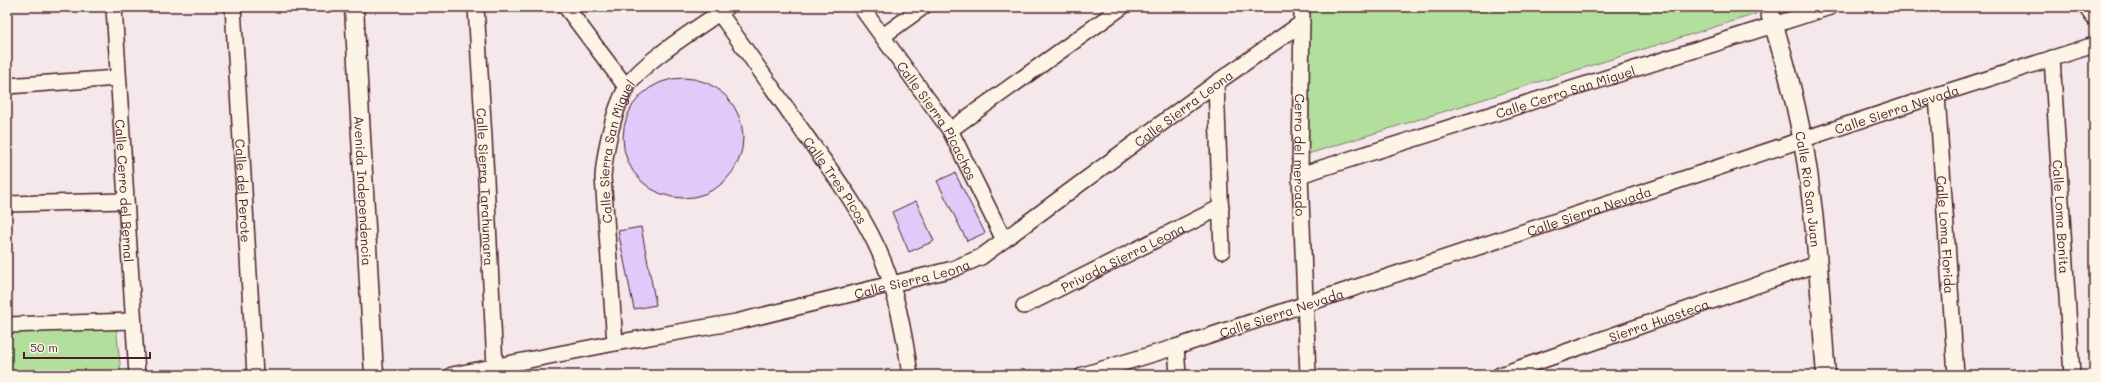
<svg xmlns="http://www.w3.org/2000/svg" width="2101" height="382" font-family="Mali,sans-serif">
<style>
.green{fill:#b3df9d;stroke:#7e7f64}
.building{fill:#e1cafa;stroke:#4a1f2b}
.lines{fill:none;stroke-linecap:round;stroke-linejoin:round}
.minor-casing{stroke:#4a1f2b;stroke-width:18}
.tertiary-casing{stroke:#4a1f2b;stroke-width:21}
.minor{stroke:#fcf5e5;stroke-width:15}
.tertiary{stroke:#fcf5e5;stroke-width:18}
.labels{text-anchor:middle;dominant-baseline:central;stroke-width:3;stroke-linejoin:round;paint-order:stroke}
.street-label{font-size:13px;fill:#4a1f2b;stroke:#fcf5e5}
</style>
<rect width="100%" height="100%" fill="#f4e8eb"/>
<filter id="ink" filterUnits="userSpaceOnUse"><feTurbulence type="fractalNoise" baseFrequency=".025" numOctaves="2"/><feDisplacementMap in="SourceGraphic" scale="8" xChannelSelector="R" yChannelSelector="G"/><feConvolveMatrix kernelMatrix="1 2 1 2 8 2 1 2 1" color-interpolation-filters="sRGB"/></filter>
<g filter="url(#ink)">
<g class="green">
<polygon points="1308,7 1754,7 1756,14 1308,154"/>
<polygon points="116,325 121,375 7,375 7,330"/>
</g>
<g class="building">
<circle cx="683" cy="138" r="60"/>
<polygon points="955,173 985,233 967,241 937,181"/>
<polygon points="916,201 934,241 909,252 892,212"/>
<polygon points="641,227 656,305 634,309 618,231"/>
</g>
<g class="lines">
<g class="minor-casing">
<g id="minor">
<path id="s1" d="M 114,7 L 137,375"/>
<path id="s2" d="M 233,7 L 255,375"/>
<path id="s3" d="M 476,7 L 484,138 L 495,367"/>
<polyline points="566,7 627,88"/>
<path id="s4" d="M 715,7 C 746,50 776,93 806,136 C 835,176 866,217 884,263 C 898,298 905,337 910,375"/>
<path id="s5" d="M 861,7 L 950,130 L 1004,240"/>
<path id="s6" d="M 1302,7 L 1300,175 L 1308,375"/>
<polyline points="2086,7 2094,18"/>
<polyline points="883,36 923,7"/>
<path id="s7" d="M 2052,58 L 2072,375"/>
<polyline points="1216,83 1222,251"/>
<polyline points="7,86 118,78"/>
<path id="s8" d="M 1937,95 L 1956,375"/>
<polyline points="950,130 1122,7"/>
<path id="s9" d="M 1300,175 L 1830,7"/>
<polyline points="7,204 125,201"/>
<path id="s10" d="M 1024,306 L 1221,207"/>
<polyline points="7,325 132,321"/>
<path id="s11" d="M 615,343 L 603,177 C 605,150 613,112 626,88 C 640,63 701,26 726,8"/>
<polyline points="1176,347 1178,375"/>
<path id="s12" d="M 452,375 L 615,343 L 736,322 L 953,269 L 981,257 L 1216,83 L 1302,23"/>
<path id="s13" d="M 1083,375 L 1176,347 L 1937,95 L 2094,45"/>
<path id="s14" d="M 1500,375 L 1817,264"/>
</g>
</g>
<g class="tertiary-casing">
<g id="tertiary">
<path id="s15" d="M 354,7 L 374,375"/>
<path id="s16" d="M 1768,7 C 1788,68 1804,133 1811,196 C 1819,256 1821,316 1826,375"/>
</g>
</g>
<use href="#minor" class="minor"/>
<use href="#tertiary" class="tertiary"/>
</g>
</g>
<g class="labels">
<g class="street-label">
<text stroke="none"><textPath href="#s9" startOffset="278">Calle Cerro San Miguel</textPath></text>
<text stroke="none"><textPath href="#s12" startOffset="794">Calle Sierra Leona</textPath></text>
<text stroke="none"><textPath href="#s13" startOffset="856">Calle Sierra Nevada</textPath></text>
<text stroke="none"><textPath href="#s5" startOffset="137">Calle Sierra Picachos</textPath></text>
<text stroke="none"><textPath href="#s11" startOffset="194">Calle Sierra San Miguel</textPath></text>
<text stroke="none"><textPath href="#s6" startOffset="148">Cerro del mercado</textPath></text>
<text stroke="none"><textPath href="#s4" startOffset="211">Calle Tres Picos</textPath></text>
<text stroke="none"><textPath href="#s3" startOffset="180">Calle Sierra Tarahumara</textPath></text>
<text stroke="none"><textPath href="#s16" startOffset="187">Calle Río San Juan</textPath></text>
<text stroke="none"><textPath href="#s1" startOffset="184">Calle Cerro del Bernal</textPath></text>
<text stroke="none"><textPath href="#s2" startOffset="184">Calle del Perote</textPath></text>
<text stroke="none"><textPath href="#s15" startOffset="184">Avenida Independencia</textPath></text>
<text stroke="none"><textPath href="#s13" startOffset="532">Calle Sierra Nevada</textPath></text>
<text stroke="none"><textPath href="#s7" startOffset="159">Calle Loma Bonita</textPath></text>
<text stroke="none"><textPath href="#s8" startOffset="140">Calle Loma Florida</textPath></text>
<text stroke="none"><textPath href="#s10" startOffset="110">Privada Sierra Leona</textPath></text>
<text stroke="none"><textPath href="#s12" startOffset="470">Calle Sierra Leona</textPath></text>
<text stroke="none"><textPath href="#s13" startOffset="208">Calle Sierra Nevada</textPath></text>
<text stroke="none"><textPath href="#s14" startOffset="168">Sierra Huasteca</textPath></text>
</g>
</g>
<rect width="2101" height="382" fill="none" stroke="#fcf5e5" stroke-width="24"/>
<rect x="12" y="12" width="2077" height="358" fill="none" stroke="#4a1f2b" stroke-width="1.5" filter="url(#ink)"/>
<path d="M24 352v6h126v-6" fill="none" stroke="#4a1f2b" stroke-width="2"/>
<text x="30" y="352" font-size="12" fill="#4a1f2b" stroke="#fcf5e5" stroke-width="3" paint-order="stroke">50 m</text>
</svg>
